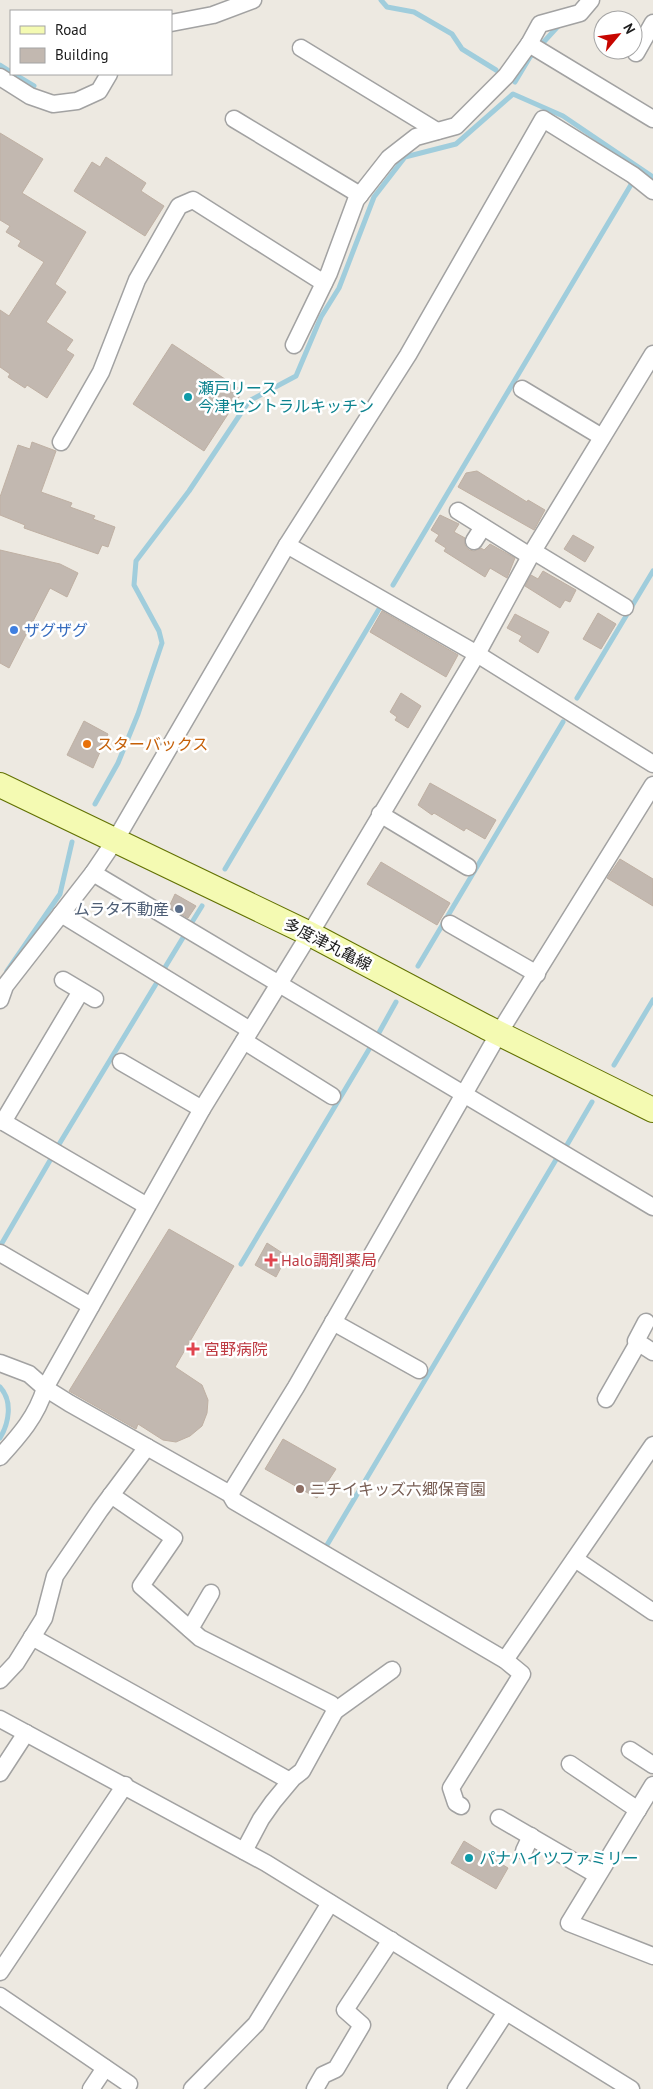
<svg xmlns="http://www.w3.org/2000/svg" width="653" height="2089" font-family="'PT Sans','Noto Sans JP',sans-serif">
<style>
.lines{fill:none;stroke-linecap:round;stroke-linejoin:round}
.stream{stroke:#a0cddc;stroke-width:5}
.building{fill:#c2b8b0;stroke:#bfb0a3}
.street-casing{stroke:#a2a2a2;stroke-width:19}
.secondary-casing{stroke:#627103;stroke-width:26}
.street{stroke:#fff;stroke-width:16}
.secondary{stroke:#f4fab2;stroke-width:24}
.culture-dot{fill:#0f9aa8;stroke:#fff;stroke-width:2}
.shop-dot{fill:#3f7fe0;stroke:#fff;stroke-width:2}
.food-dot{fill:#e8710a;stroke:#fff;stroke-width:2}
.service-dot{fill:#5c6f8a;stroke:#fff;stroke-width:2}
.health-dot{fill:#e0444e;stroke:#fff;stroke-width:2}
.education-dot{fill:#8d6e63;stroke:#fff;stroke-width:2}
.labels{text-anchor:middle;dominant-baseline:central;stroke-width:5;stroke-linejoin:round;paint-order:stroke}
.culture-label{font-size:16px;fill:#0d838f;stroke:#fff;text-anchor:start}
.shop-label{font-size:16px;fill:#366cbe;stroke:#fff;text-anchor:start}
.food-label{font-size:16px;fill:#c56008;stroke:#fff;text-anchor:start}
.service-label{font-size:16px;fill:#4e5e75;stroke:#fff;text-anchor:end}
.street-label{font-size:16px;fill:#1b1b1b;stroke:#fff}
.health-label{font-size:16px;fill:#be3a42;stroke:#fff;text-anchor:start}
.education-label{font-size:16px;fill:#785e54;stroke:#fff;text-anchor:start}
</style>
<rect width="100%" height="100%" fill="#ede9e1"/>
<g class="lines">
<g class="stream">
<polyline points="381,0 387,7 414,12 452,34 462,49 496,70"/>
<polyline points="0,65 11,72"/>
<polyline points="14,74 34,86"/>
<polyline points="515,82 530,57 561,23"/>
<polyline points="393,585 632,183"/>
<polyline points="577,698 653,571"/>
<polyline points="95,804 118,763 138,714 162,643 159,631 134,585 136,561 189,491 249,401 296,376 321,317 339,288 374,197 405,157 456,144 513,94 563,116 653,177"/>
<polyline points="225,869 379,609"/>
<polyline points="189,927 202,906"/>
<polyline points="418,966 563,722"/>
<polyline points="164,969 184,936"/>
<polyline points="7,971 60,894 72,842"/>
<polyline points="376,1038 396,1002"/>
<polyline points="614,1065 653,1000"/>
<polyline points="58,1146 156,984"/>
<polyline points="564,1150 592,1102"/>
<polyline points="2,1243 52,1157"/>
<polyline points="241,1264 371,1046"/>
<path d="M 0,1387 C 13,1401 9,1423 0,1438"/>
<polyline points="324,1550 557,1158"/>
</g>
</g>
<g class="building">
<polygon points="0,133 43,159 22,193 86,232 55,284 66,292 46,322 73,340 66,350 74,355 47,398 27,385 25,388 8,377 10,374 0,367 0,310 9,316 44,262 18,246 21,241 6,232 10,226 0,220"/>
<polygon points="106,157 146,183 141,191 164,206 145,236 74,191 92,162 100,167"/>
<polygon points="172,344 243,391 204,451 133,404"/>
<polygon points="32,442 56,451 41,492 72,503 70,507 95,516 93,519 115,527 108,547 102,545 98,554 24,528 25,525 0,515 0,497 18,445 30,449"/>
<polygon points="477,471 527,502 528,500 545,510 534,530 458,487 466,473"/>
<polygon points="440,515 459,524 454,532 465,538 465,545 469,550 474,551 481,548 484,550 490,544 515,558 507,578 490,568 485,577 444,551 446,548 435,541 439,535 431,530"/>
<polygon points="573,535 594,547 585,562 564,549"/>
<polygon points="0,550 60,564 78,573 67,597 50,588 9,668 0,663"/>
<polygon points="543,571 576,590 570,602 565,600 560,608 525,586 531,575 538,579"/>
<polygon points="382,611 458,655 446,677 370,632"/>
<polygon points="598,613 616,624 601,649 583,639"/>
<polygon points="515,614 549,632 538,653 519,641 522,636 507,628"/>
<polygon points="401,693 421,706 408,728 395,720 397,717 390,712"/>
<polygon points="84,721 108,734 93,768 67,755"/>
<polygon points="430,783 496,820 485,839 466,828 464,831 434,813 432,815 418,805"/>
<polygon points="620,859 653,879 653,906 607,878"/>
<polygon points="381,862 450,903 437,925 367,884"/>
<polygon points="175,894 196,906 188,918 169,907"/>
<polygon points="169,1229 234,1266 175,1367 202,1385 208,1400 207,1413 202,1426 190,1436 176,1442 163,1440 138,1424 136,1429 69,1391"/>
<polygon points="267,1243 287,1256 276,1277 255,1265"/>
<polygon points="283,1439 336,1469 317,1498 265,1469"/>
<polygon points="464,1841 508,1868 496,1889 451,1863"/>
</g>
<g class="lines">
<g class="street-casing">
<g id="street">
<polyline points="171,23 213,15 253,0"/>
<polyline points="529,44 653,119"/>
<polyline points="301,48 437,131"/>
<polyline points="636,53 653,23"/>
<polyline points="0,77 30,96 53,104 77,101 99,91 109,74"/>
<polyline points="234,119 360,195"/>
<polyline points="294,345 329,273 356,200 389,158 416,137 456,126 506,76 529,44 540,24 580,13 591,0"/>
<polyline points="522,389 602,437"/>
<polyline points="61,442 101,372 137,280 179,206 193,200 324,283"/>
<polyline points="458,511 530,556"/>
<polyline points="474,541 483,527"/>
<polyline points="287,545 477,654 653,764"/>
<polyline points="533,551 625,607"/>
<polyline points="380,814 468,867"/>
<polyline points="93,873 653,1207"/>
<polyline points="61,914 250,1030"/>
<polyline points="450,924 537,974"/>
<polyline points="63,980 95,999"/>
<polyline points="0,1000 5,986 93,873 116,839 287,545 408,355 543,119 633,175 653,191"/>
<polyline points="244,1041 332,1096"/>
<polyline points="121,1062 202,1109"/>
<polyline points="0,1120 147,1206"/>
<polyline points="3,1122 81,991"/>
<polyline points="0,1253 91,1306"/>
<polyline points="333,1322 419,1370"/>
<polyline points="646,1322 636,1341 653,1352"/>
<polyline points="0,1363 29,1374 45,1388 69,1403 230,1494 234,1501 505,1660 522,1674 451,1788 456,1803 461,1806"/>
<polyline points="606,1399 638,1343"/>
<path d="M 0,1457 C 19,1436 37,1416 45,1388 L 202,1109 L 317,922 L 477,654 L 533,551 L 653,354"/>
<polyline points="230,1494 296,1387 499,1033 653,785"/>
<polyline points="111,1495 174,1538 141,1586 200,1638 331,1704 335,1711 302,1771 293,1778 273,1802 261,1819 244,1851"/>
<polyline points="575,1559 653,1612"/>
<polyline points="190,1629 211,1593"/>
<polyline points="32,1637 290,1781"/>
<polyline points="505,1660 653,1445"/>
<polyline points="0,1680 16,1663 44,1618 55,1576 100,1510 147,1447"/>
<polyline points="335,1711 392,1670"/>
<polyline points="0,1719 266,1863 631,2089"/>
<polyline points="630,1750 653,1765"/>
<polyline points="570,1764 638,1810"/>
<polyline points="0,1773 26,1733"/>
<polyline points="653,1785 569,1923 653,1956"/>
<polyline points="499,1818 597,1875"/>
<polyline points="524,1851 531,1836"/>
<polyline points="0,1972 125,1785"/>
<polyline points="0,1996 129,2084"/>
<polyline points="91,2089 105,2068"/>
<polyline points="192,2089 256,2024 330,1903"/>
<polyline points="315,2089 323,2075 336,2069 362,2025 345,2010 391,1940"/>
<polyline points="456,2089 506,2012"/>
</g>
</g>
<g class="secondary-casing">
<polyline id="secondary" points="0,785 310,934 486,1027 653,1110"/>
</g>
<use href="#street" class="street"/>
<use href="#secondary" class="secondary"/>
</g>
<g class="culture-dot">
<circle cx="188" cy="397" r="5"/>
<circle cx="469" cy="1858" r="5"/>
</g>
<circle class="shop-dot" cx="14" cy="630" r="5"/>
<circle class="food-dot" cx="87" cy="744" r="5"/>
<circle class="service-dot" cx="179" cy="909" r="5"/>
<g class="health-dot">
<path d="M268.5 1252.5h5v5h5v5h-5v5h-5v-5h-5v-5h5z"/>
<path d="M190.5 1341.5h5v5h5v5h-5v5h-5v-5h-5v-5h5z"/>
</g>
<circle class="education-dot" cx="300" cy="1489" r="5"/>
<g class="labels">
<g class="culture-label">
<text x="198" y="388">瀬戸リース<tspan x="198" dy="18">今津セントラルキッチン</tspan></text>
<text x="479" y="1858">パナハイツファミリー</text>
</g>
<g class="shop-label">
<text x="24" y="630">ザグザグ</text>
</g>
<g class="food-label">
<text x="97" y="744">スターバックス</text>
</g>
<g class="service-label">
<text x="169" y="909">ムラタ不動産</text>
</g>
<g class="street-label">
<text transform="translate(328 944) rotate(27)">多度津丸亀線</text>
</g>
<g class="health-label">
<text x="281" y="1260">Halo調剤薬局</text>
<text x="204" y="1349">宮野病院</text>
</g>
<g class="education-label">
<text x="310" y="1489">ニチイキッズ六郷保育園</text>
</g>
</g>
<rect x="10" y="10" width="162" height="65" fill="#ffffff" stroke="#a4a4a4"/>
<rect x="20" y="26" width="25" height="8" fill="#f4fab2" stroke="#a4a4a4"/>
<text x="55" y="35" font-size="15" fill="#1b1b1b">Road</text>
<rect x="20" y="48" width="25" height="15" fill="#c2b8b0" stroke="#a4a4a4"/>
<text x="55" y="60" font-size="15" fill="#1b1b1b">Building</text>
<g transform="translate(618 35) rotate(61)"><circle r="24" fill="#ffffff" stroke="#a4a4a4"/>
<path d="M0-4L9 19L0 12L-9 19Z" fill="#c70600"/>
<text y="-8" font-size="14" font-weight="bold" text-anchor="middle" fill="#1b1b1b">N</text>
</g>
</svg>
